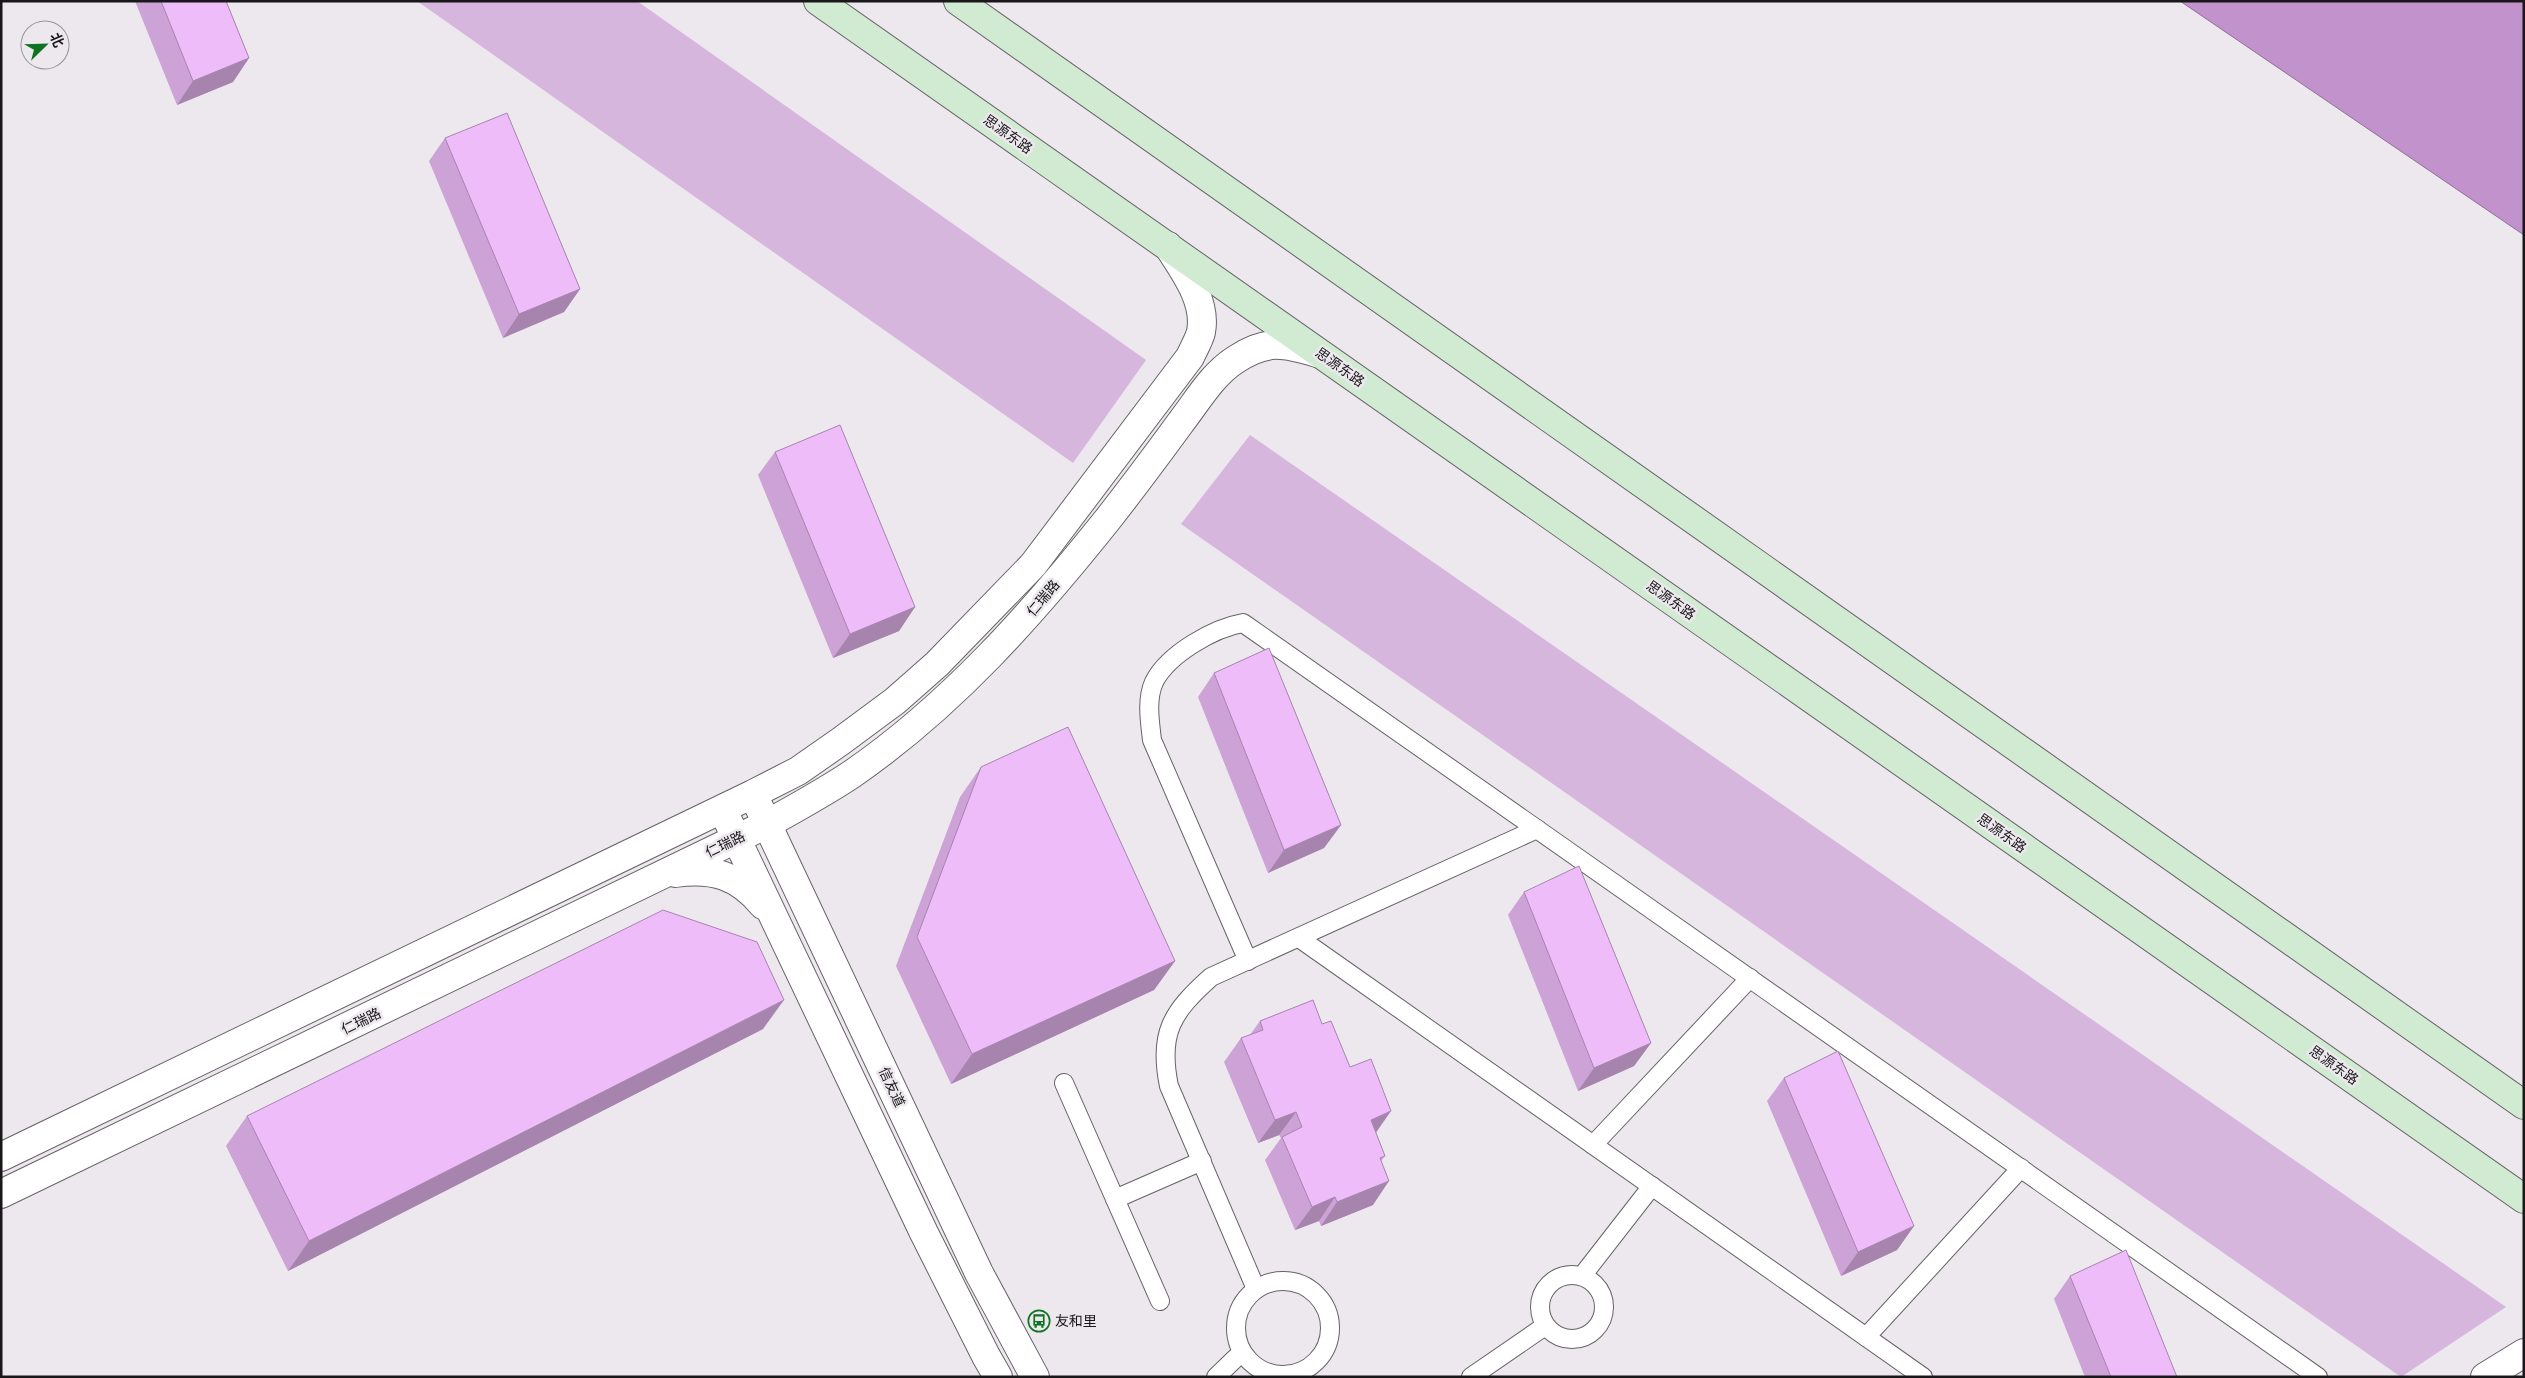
<svg xmlns="http://www.w3.org/2000/svg" width="2525" height="1378" font-family="'IBM Plex Sans','Noto Sans SC',sans-serif">
<style>
.green{fill:#d6b6dd}
.water{fill:#c292cd;stroke:#8f6d97}
.lines{fill:none;stroke-linecap:round;stroke-linejoin:round}
.service-casing{stroke:#666266;stroke-width:20}
.minor-casing{stroke:#666266;stroke-width:30}
.tertiary-casing{stroke:#666266;stroke-width:30}
.secondary-casing{stroke:#666266;stroke-width:30}
.service{stroke:#fff;stroke-width:18}
.minor{stroke:#fff;stroke-width:28}
.tertiary{stroke:#fff;stroke-width:28}
.secondary{stroke:#d0ebd2;stroke-width:28}
.wall{fill:#cda2d6}
.shaded-wall{fill:#a784ae}
.building{fill:#eebcf9;stroke:#a784ae}
.labels{text-anchor:middle;dominant-baseline:central;stroke-width:5;stroke-linejoin:round;paint-order:stroke}
.street-label{font-size:14px;fill:#191719;stroke:#ece8ed}
.poi-label{font-size:14px;fill:#191719;stroke:#ece8ed;text-anchor:start}
</style>
<rect width="100%" height="100%" fill="#ece8ed"/>
<g class="green">
<polygon points="417,1 637,1 1146,360 1073,463"/>
<polygon points="1250,435 2506,1307 2401,1377 1181,524"/>
</g>
<polygon class="water" points="2180,1 2524,1 2524,235"/>
<g class="lines">
<g class="service-casing">
<g id="service">
<polyline points="1299,938 1923,1377"/>
<path d="M 1248,961 L 1152,740 C 1150,722 1146,700 1154,682 C 1168,654 1214,628 1243,623 L 2318,1377"/>
<polyline points="1064,1083 1160,1301"/>
<polyline points="1593,1145 1750,978"/>
<polyline points="1115,1199 1202,1161"/>
<circle cx="1572" cy="1307" r="32"/>
<polyline points="1582,1276 1652,1186"/>
<circle cx="1283" cy="1328" r="47"/>
<path d="M 1256,1289 L 1169,1086 C 1158,1033 1172,1012 1211,977 L 1537,829"/>
<polyline points="1866,1337 2021,1168"/>
<polyline points="1216,1377 1242,1352"/>
<polyline points="1471,1377 1545,1326"/>
</g>
</g>
<g class="minor-casing">
<polyline id="minor" points="2485,1377 2524,1353"/>
</g>
<g class="tertiary-casing">
<g id="tertiary">
<polyline points="759,807 979,1273 1035,1377"/>
<polyline points="729,823 924,1233 986,1356 998,1377"/>
<path d="M 675,873 C 713,868 738,875 763,905"/>
<path d="M 1,1157 L 753,794 L 798,771 L 841,741 L 895,701 L 937,664 L 1033,565 L 1190,357 C 1193,350 1199,340 1201,332 C 1207,301 1184,271 1168,246"/>
<path d="M 1,1194 L 767,824 C 796,808 825,792 852,774 C 952,705 1033,613 1108,519 C 1133,487 1157,455 1181,422 C 1198,400 1212,375 1235,360 C 1266,339 1284,343 1317,353"/>
</g>
</g>
<g class="secondary-casing">
<g id="secondary">
<polyline points="818,1 2524,1199"/>
<polyline points="958,1 2524,1105"/>
</g>
</g>
<use href="#service" class="service"/>
<use href="#minor" class="minor"/>
<use href="#tertiary" class="tertiary"/>
<use href="#secondary" class="secondary"/>
</g>
<g class="wall">
<polygon points="135,1 226,1 249,58 233,82 177,105"/>
<polygon points="445,138 580,289 564,312 503,338 429,161"/>
<polygon points="775,452 915,607 899,631 833,658 758,475"/>
<polygon points="1214,673 1341,825 1324,848 1268,873 1198,697"/>
<polygon points="981,767 1175,961 1154,990 951,1084 896,966 960,797"/>
<polygon points="1524,892 1651,1043 1634,1066 1578,1091 1508,915"/>
<polygon points="1260,1021 1322,1024 1376,1133 1385,1156 1381,1161 1373,1205 1321,1226 1319,1221 1295,1230 1265,1160 1281,1138 1279,1135 1258,1143 1224,1062 1241,1038 1250,1035"/>
<polygon points="763,1029 288,1271 226,1146 247,1116"/>
<polygon points="1784,1078 1914,1226 1897,1250 1841,1276 1767,1101"/>
<polygon points="2070,1276 2177,1377 2085,1377 2054,1299"/>
</g>
<g class="shaded-wall">
<polygon points="249,58 233,82 177,105 193,81"/>
<polygon points="580,289 564,312 503,338 519,314"/>
<polygon points="915,607 899,631 833,658 850,634"/>
<polygon points="1341,825 1324,848 1268,873 1284,850"/>
<polygon points="1175,961 1154,990 951,1084 972,1054"/>
<polygon points="784,1000 763,1029 288,1271 309,1241"/>
<polygon points="1651,1043 1634,1066 1578,1091 1594,1068"/>
<polygon points="1391,1111 1375,1134 1371,1120"/>
<polygon points="1296,1112 1279,1135 1258,1143 1275,1120"/>
<polygon points="1389,1181 1373,1205 1321,1226 1337,1202"/>
<polygon points="1335,1197 1319,1221 1295,1230 1312,1207"/>
<polygon points="1914,1226 1897,1250 1841,1276 1858,1252"/>
</g>
<g class="building">
<polygon points="161,1 226,1 249,58 193,81"/>
<polygon points="507,113 580,289 519,314 445,138"/>
<polygon points="840,425 915,607 850,634 775,452"/>
<polygon points="1269,648 1341,825 1284,850 1214,673"/>
<polygon points="1068,727 1175,961 972,1054 917,937 981,767"/>
<polygon points="1579,866 1651,1043 1594,1068 1524,892"/>
<polygon points="663,910 757,942 784,1000 309,1241 247,1116"/>
<polygon points="1313,1000 1322,1024 1331,1021 1350,1067 1371,1059 1391,1111 1371,1120 1385,1156 1380,1158 1389,1181 1337,1202 1335,1197 1312,1207 1282,1137 1302,1127 1296,1112 1275,1120 1241,1038 1263,1030 1260,1021"/>
<polygon points="1838,1051 1914,1226 1858,1252 1784,1078"/>
<polygon points="2126,1250 2177,1377 2111,1377 2070,1276"/>
</g>
<defs>
<g id="bus-ring" transform="scale(1.125)"><circle r="9.5" fill="#ece8ed" stroke="#0f7323" stroke-width="1.5"/><path d="M-5-6H5V4H4V6H2V4H-2V6H-4V4H-5ZM-3.5-4V0h7V-4ZM-3.5 1.2v1.5H-2V1.2ZM2 1.2v1.5H3.5V1.2Z" fill="#0f7323"/></g>
</defs>
<g fill-rule="evenodd">
<use href="#bus-ring" x="1039" y="1321"/>
</g>
<g class="labels">
<g class="street-label">
<text transform="translate(1008 134) rotate(35)">思源东路</text>
<text transform="translate(1340 367) rotate(35)">思源东路</text>
<text transform="translate(1043 598) rotate(-50)">仁瑞路</text>
<text transform="translate(1671 600) rotate(35)">思源东路</text>
<text transform="translate(2002 833) rotate(35)">思源东路</text>
<text transform="translate(725 844) rotate(-26)">仁瑞路</text>
<text transform="translate(361 1021) rotate(-26)">仁瑞路</text>
<text transform="translate(2334 1065) rotate(35)">思源东路</text>
<text transform="translate(892 1087) rotate(65)">信友道</text>
</g>
<g class="poi-label">
<text x="1055" y="1321">友和里</text>
</g>
</g>
<rect width="2525" height="1378" fill="none" stroke="#191719" stroke-width="5"/>
<g transform="translate(45 45) rotate(67)"><circle r="24" fill="#ece8ed" stroke="#989498"/>
<path d="M0-4L9 19L0 12L-9 19Z" fill="#0f7323"/>
<text y="-8" font-size="14" font-weight="bold" text-anchor="middle" fill="#191719">北</text>
</g>
</svg>
